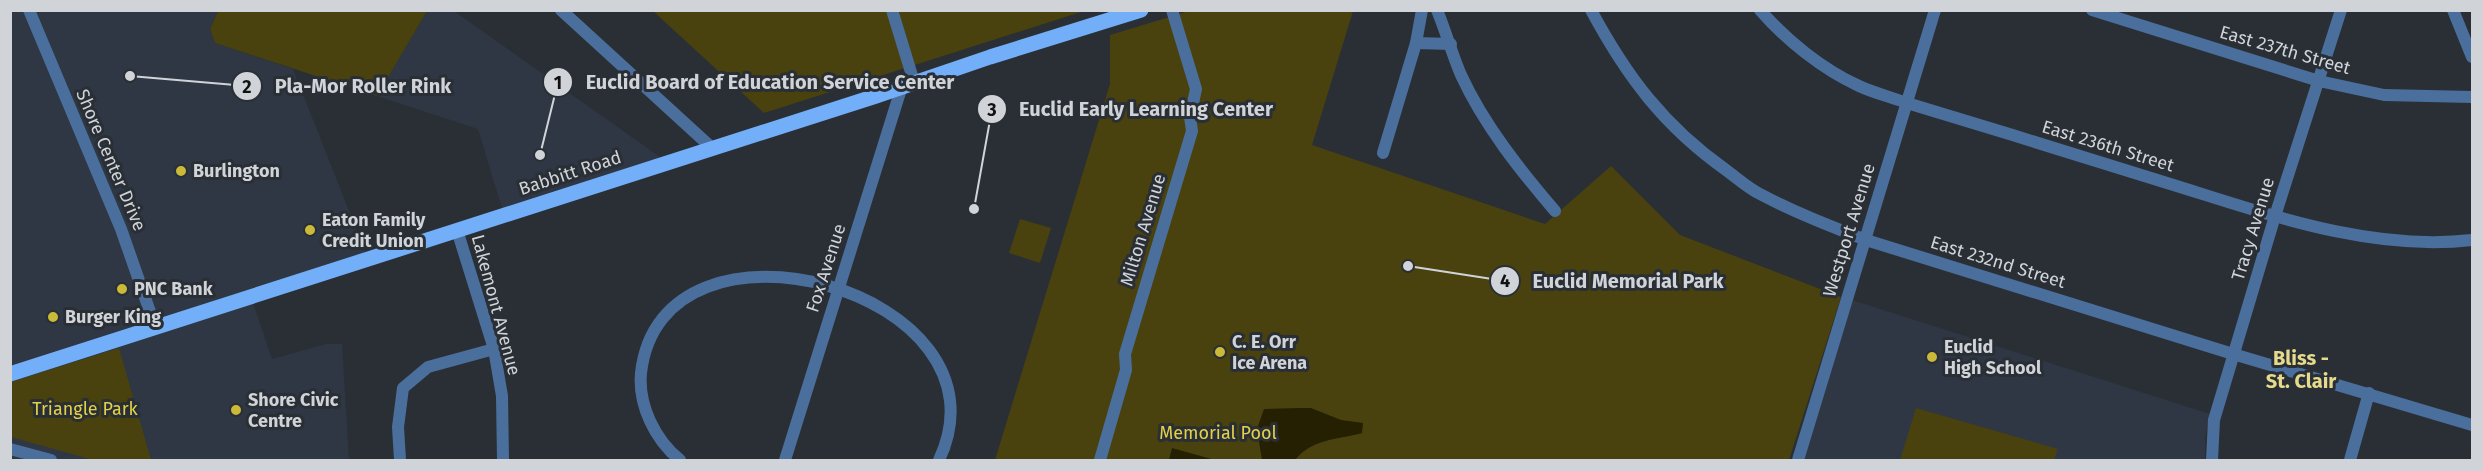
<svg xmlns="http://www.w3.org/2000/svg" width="2483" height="471" font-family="'Fira Sans',sans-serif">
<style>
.built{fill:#2e3743}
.green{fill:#49420f}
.water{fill:#242001}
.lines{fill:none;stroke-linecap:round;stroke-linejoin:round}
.minor{stroke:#4b6f9c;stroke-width:12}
.major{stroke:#72aff8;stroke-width:15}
.poi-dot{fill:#cbb939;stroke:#292f35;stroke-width:2}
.labels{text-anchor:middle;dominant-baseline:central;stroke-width:6;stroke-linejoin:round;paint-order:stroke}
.street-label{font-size:18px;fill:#d0d4d8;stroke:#292f35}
.poi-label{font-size:18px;font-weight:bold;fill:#d0d4d8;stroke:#292f35;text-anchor:start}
.park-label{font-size:18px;fill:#e3d049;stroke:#292f35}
.neighbourhood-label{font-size:20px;font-weight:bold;fill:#e6db8c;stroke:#292f35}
.leader{fill:none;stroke:#d0d4d8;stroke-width:2}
.callout-dot{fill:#d0d4d8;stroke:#292f35;stroke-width:2}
.mark-label{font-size:18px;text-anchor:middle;font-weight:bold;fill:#111}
.callout-label{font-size:20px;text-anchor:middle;font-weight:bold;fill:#d0d4d8;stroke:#292f35;stroke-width:6;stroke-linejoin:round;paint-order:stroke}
</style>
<rect width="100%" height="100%" fill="#292f35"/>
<g class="built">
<polygon points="10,11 218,11 210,29 215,43 293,69 368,259 251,297 272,359 326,344 342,344 349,460 11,460"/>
<polygon points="427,11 454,11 667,162 504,215 478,129 377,96"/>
<polygon points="1852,300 2210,414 2205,438 2205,460 1801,460"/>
</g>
<g class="green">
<polygon points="218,11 218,10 427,11 377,96 215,43 210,29"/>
<polygon points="653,11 1084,11 764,113"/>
<polygon points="1189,11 1353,11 1312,145 1545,224 1611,166 1680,235 1841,297 1789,460 995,460 1110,84 1110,35"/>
<polygon points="1020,219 1051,228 1040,263 1009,253"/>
<polygon points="119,348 151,460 93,460 11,437 11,382"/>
<polygon points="1916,408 2058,449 2054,460 1900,460"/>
</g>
<g class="water">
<path d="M 1302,408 L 1311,408 L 1341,420 L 1363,423 L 1362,433 C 1337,440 1313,438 1295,460 L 1262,460 L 1257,429 L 1264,409 Z"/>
<polygon points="1172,448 1215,460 1169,460"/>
</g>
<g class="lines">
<g class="minor">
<polyline points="29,10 121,229 155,326"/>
<polyline points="561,10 712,148"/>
<polyline points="892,10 914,82"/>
<path d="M 1437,10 C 1446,32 1452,54 1461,75 C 1484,125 1520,170 1555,211"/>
<path d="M 1591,10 C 1627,77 1664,126 1726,170 C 1737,178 1748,188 1760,194 C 1794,212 1830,226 1866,240 L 2233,354 L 2472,425"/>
<path d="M 1760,10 C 1786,40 1822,69 1859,86 C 1874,93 1891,97 1907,103 C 1994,129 2080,156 2167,183 C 2265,213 2369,252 2472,240"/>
<polyline points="2092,10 2319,81 2384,95 2472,97"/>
<polyline points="2453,10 2472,57"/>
<polyline points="1416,43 1451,44"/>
<polyline points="1383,153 1416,43 1422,10"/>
<polyline points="457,230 494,349 502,396 503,460"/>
<polyline points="10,449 51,460"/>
<polyline points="400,460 398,427 403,388 428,367 494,349"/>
<path d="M 680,460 C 655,440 638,405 641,373 C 661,193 1019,291 939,460"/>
<polyline points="785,460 902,86"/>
<polyline points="1100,460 1126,370 1125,354 1192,131 1190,117 1196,89 1172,10"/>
<polyline points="1798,460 1935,10"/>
<polyline points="2212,460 2214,420 2275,216 2341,10"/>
<polyline points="2350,460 2369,393"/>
</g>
<polyline class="major" points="10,374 876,96 990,57 1141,10"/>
</g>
<g class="poi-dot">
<circle cx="181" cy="171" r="6"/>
<circle cx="310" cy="230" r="6"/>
<circle cx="122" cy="289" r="6"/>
<circle cx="53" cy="317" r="6"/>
<circle cx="1220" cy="352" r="6"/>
<circle cx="1932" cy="357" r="6"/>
<circle cx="236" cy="410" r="6"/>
</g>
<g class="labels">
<g class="street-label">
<text transform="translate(2285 50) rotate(16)">East 237th Street</text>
<text transform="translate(2108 146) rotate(17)">East 236th Street</text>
<text transform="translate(111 160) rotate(67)">Shore Center Drive</text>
<text transform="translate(570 173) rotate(-18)">Babbitt Road</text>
<text transform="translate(2253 229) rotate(-73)">Tracy Avenue</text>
<text transform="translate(1143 230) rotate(-73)">Milton Avenue</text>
<text transform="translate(1849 230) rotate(-73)">Westport Avenue</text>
<text transform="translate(1998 262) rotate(17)">East 232nd Street</text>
<text transform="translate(826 268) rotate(-72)">Fox Avenue</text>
<text transform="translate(496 305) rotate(75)">Lakemont Avenue</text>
</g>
<g class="poi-label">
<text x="193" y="171">Burlington</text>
<text x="322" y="220">Eaton Family<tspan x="322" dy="21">Credit Union</tspan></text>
<text x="134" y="289">PNC Bank</text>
<text x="65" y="317">Burger King</text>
<text x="1232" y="342">C. E. Orr<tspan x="1232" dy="21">Ice Arena</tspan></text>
<text x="1944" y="347">Euclid<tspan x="1944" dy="21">High School</tspan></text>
<text x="248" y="400">Shore Civic<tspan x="248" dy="21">Centre</tspan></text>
</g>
<g class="park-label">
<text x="85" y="409">Triangle Park</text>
<text x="1218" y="433">Memorial Pool</text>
</g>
<g class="neighbourhood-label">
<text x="2301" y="358">Bliss -<tspan x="2301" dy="23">St. Clair</tspan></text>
</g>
</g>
<path class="leader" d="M540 155L558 82M130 76L247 86M974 209L992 109M1408 266L1505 281"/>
<g class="callout-dot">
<circle cx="540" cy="155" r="6"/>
<circle cx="130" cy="76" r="6"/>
<circle cx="974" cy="209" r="6"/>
<circle cx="1408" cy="266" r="6"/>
<circle cx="558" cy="82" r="15"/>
<circle cx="247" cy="86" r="15"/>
<circle cx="992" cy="109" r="15"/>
<circle cx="1505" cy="281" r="15"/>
</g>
<g class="mark-label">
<text x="558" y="89">1</text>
<text x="247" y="93">2</text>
<text x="992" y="116">3</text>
<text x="1505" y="287">4</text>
</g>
<g class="callout-label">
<text x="770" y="89">Euclid Board of Education Service Center</text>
<text x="363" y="93">Pla-Mor Roller Rink</text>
<text x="1146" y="116">Euclid Early Learning Center</text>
<text x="1628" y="288">Euclid Memorial Park</text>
</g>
<rect width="2483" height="471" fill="none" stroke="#d0d4d8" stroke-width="24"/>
</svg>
